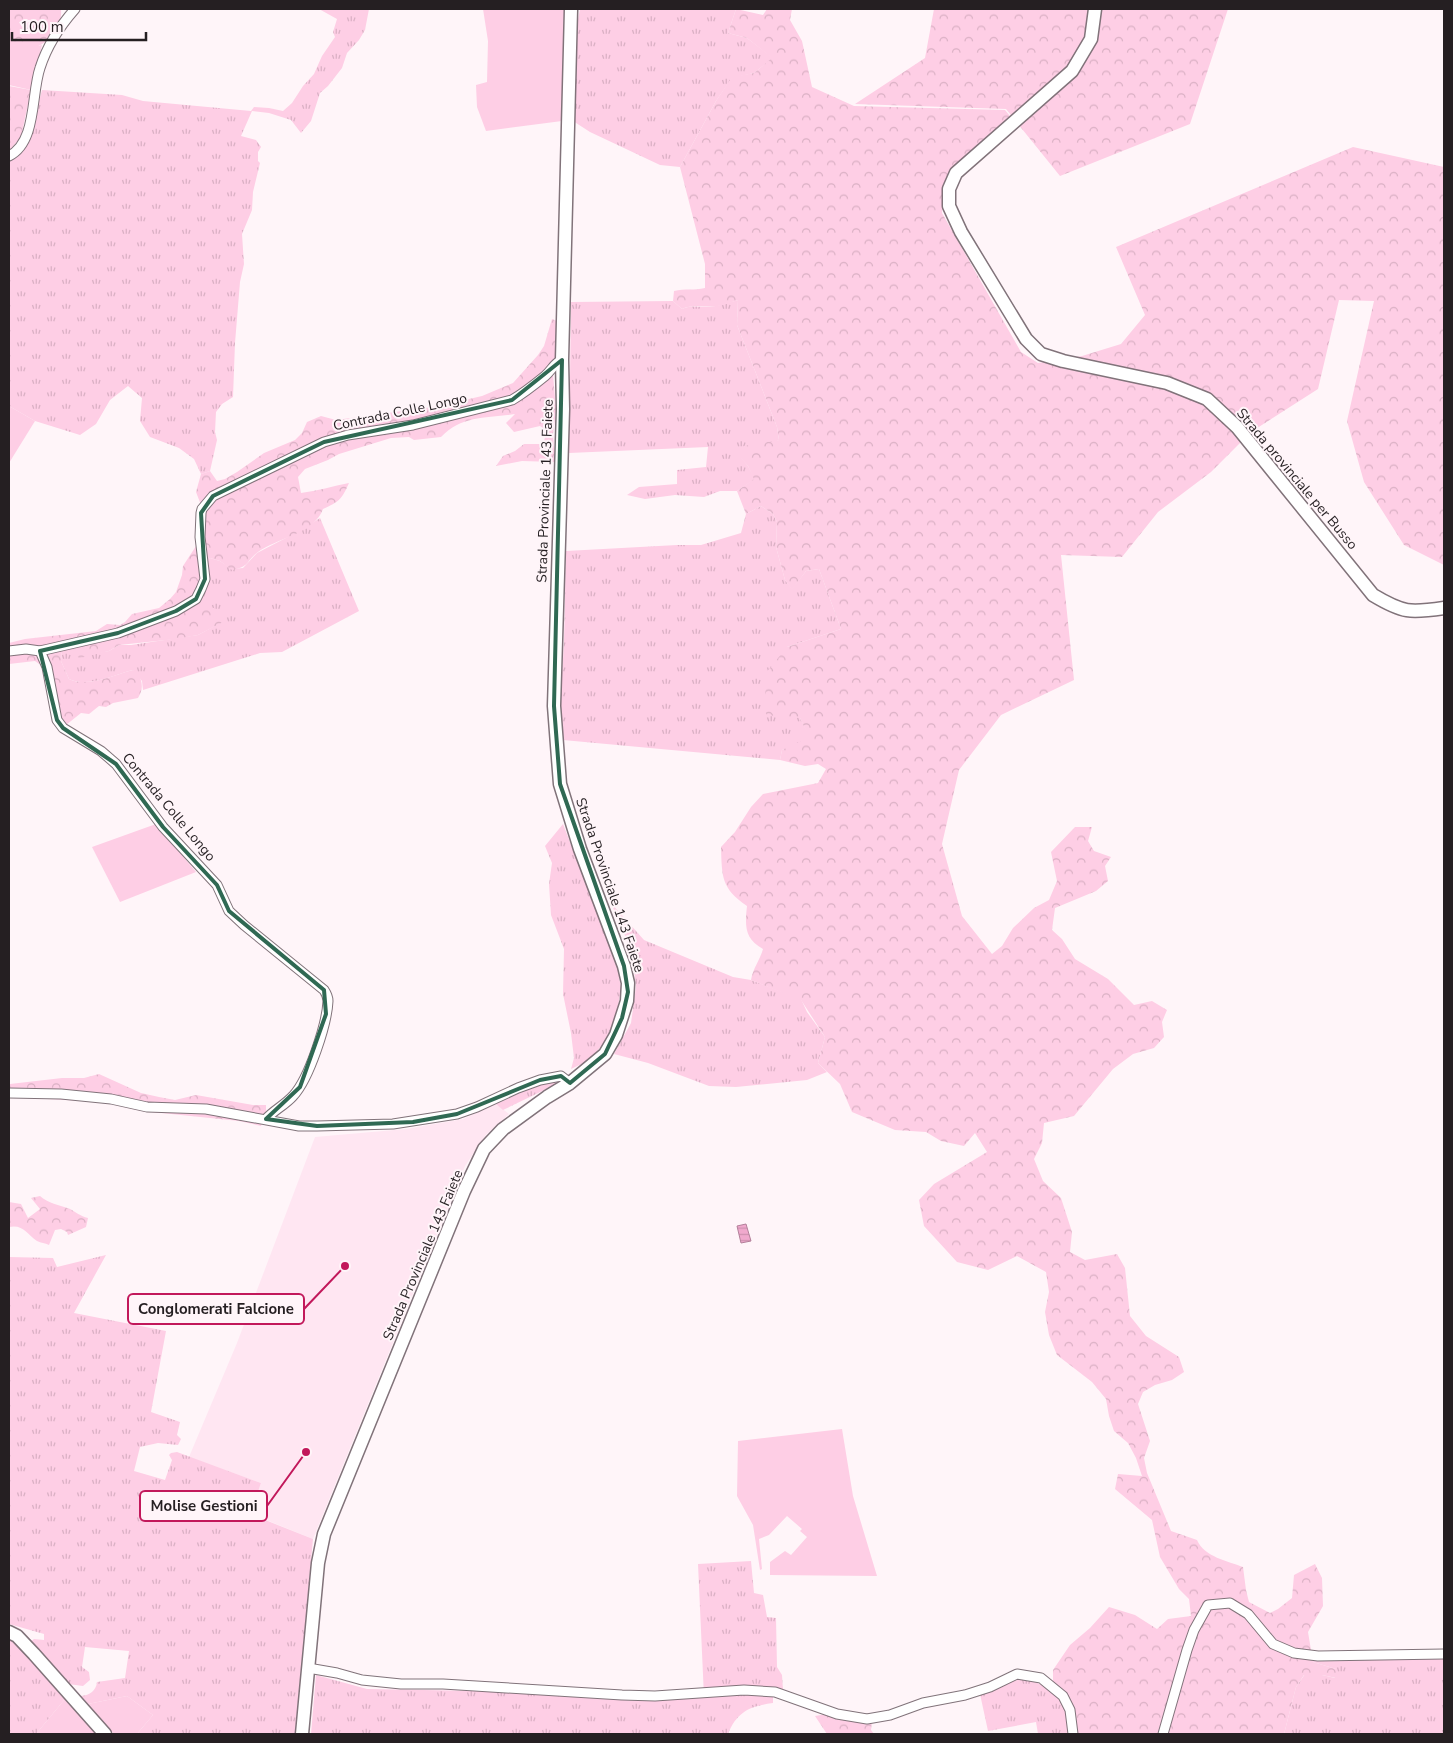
<svg xmlns="http://www.w3.org/2000/svg" width="1453" height="1743" font-family="'Nunito Sans',sans-serif">
<style>
.built{fill:#ffe6f2}
.grass{fill:url(#grass-tufts)}
.forest{fill:url(#forest-crowns)}
.garden{fill:#fecee5}
.water{fill:url(#water-rules);stroke:#b3809a}
.lines{fill:none;stroke-linecap:round;stroke-linejoin:round}
.street-casing{stroke:#81737a;stroke-width:11}
.secondary-casing{stroke:#81737a;stroke-width:15}
.street{stroke:#fff;stroke-width:9}
.secondary{stroke:#fff;stroke-width:12}
.marked{fill:none;stroke:#2f6953;stroke-width:4;stroke-linejoin:round}
.labels{text-anchor:middle;dominant-baseline:central;stroke-width:4;stroke-linejoin:round;paint-order:stroke}
.street-label{font-size:14px;fill:#251f22;stroke:#fff5f9}
.leader{fill:none;stroke:#c2185b;stroke-width:2}
.callout-dot{fill:#c2185b;stroke:#fff5f9;stroke-width:2}
.callout{fill:#fff5f9;stroke:#c2185b;stroke-width:2}
.callout-label{font-size:15px;text-anchor:middle;font-weight:bold;fill:#251f22}
</style>
<defs>
<pattern id="grass-tufts" width="24" height="20" patternUnits="userSpaceOnUse" patternTransform="scale(1.25)"><rect width="24" height="20" fill="#fecee5"/><path d="M3 7l-1-3M5 7V3M7 7l1-3M15 17l-1-3M17 17v-4M19 17l1-3" fill="none" stroke="#dab0c4"/></pattern>
<pattern id="forest-crowns" width="20" height="18" patternUnits="userSpaceOnUse" patternTransform="scale(1.25)"><rect width="20" height="18" fill="#fecee5"/><path d="M2 6a3 3 0 1 1 6 0M12 15a3 3 0 1 1 6 0" fill="none" stroke="#dab0c4"/></pattern>
<pattern id="water-rules" width="6" height="5" patternUnits="userSpaceOnUse" patternTransform="scale(1.25)"><rect width="6" height="5" fill="#f0a9cd"/><path d="M0 2.5h6" fill="none" stroke="#ce91b0"/></pattern>
</defs>
<rect width="100%" height="100%" fill="#fff5f9"/>
<polygon class="built" points="496,1104 509,1114 486,1135 465,1166 313,1539 249,1513 261,1483 189,1457 237,1343 315,1137 406,1129 463,1119"/>
<g class="grass">
<polygon points="319,9 369,9 365,30 359,40 347,53 342,68 328,86 320,93 311,121 301,133 291,120 269,113 252,111 241,136 256,140 261,147 258,152 258,161 260,163 253,192 252,210 242,234 244,264 240,282 235,343 233,397 222,404 216,412 215,432 217,440 210,471 201,474 194,459 179,448 150,437 140,421 142,398 128,386 110,400 96,424 80,435 35,421 9,406 9,161 28,142 42,90 122,95 143,101 251,111 254,107 269,108 283,111 292,103 303,86 314,74 322,56 335,37 333,32 337,19"/>
<polygon points="580,9 736,9 728,33 747,38 773,58 754,73 732,78 716,101 680,167 660,165 590,132 573,121 575,36"/>
<path d="M 738,300 L 737,325 L 777,427 L 779,440 L 740,456 L 748,466 L 755,479 L 737,491 L 720,491 L 704,497 L 675,495 L 645,499 L 627,495 L 639,487 L 677,484 L 677,470 L 706,467 L 708,447 L 569,453 L 571,302 L 673,301 L 682,309 C 691,305 696,307 706,307 C 717,307 727,303 738,300 Z"/>
<path d="M 761,506 L 773,514 L 777,522 L 776,547 L 785,580 L 792,589 L 806,571 L 819,569 L 841,629 L 787,647 L 800,718 L 812,741 L 782,750 L 780,760 L 563,740 C 557,707 563,673 564,640 C 565,610 565,580 566,551 L 677,545 L 701,545 L 741,533 L 746,514 Z"/>
<path d="M 320,518 L 359,611 L 282,652 L 260,653 L 143,690 L 142,681 L 133,670 C 113,675 89,688 69,679 L 61,661 L 62,649 L 96,653 L 109,651 L 119,645 L 131,645 L 198,635 L 222,622 C 216,617 206,612 199,606 C 186,593 203,570 210,558 L 220,561 L 232,569 L 243,568 L 257,553 L 303,529 Z"/>
<polygon points="563,824 617,963 621,989 616,1018 604,1043 588,1061 571,1069 574,1058 571,1033 563,994 564,949 551,915 549,884 552,863 545,846"/>
<polygon points="611,903 644,940 733,977 751,980 801,999 807,1012 825,1037 818,1063 827,1072 807,1080 736,1087 709,1086 648,1063 614,1054 631,1023 636,987 632,952"/>
<polygon points="552,1081 559,1083 503,1110 496,1104 528,1089"/>
<path d="M 106,1255 L 74,1313 L 166,1331 L 151,1412 L 180,1422 L 177,1435 L 181,1439 L 178,1445 L 158,1443 L 140,1447 L 134,1471 L 165,1480 L 172,1460 L 169,1455 L 171,1453 L 177,1452 L 261,1483 L 250,1514 L 313,1539 L 295,1734 L 137,1734 L 153,1715 L 127,1696 L 88,1704 L 81,1696 C 90,1695 96,1691 97,1682 L 125,1678 L 129,1651 L 85,1647 L 82,1667 L 89,1672 L 90,1680 L 83,1686 L 68,1684 L 30,1642 L 34,1639 L 44,1640 L 44,1634 L 9,1624 L 9,1257 L 53,1258 L 57,1267 Z"/>
<path d="M 751,1561 L 754,1593 L 763,1595 L 767,1617 L 776,1618 L 777,1667 L 782,1675 L 783,1690 L 773,1687 L 773,1703 C 751,1706 737,1711 728,1734 L 311,1734 L 316,1675 L 367,1689 L 481,1691 L 640,1701 L 641,1699 L 704,1697 L 698,1564 Z"/>
<polygon points="9,1638 22,1649 65,1699 36,1734 9,1733"/>
<polygon points="1409,1658 1444,1659 1444,1734 1284,1734 1296,1687 1305,1674 1322,1675 1335,1678 1336,1669 1313,1662 1313,1660"/>
<path d="M 1024,1679 C 1039,1682 1059,1692 1065,1707 C 1069,1714 1068,1726 1069,1734 L 1038,1734 L 1036,1722 L 988,1731 L 980,1694 L 1012,1681 Z"/>
</g>
<g class="forest">
<path d="M 9,9 L 65,9 L 61,10 C 63,27 47,48 28,48 C 22,48 15,45 9,45 Z"/>
<path d="M 736,9 L 763,15 L 767,9 L 792,9 L 790,20 L 802,41 L 812,87 L 854,106 L 1005,110 L 1010,116 L 952,169 L 943,186 L 942,213 L 1021,352 L 1038,363 L 1082,356 L 1121,344 L 1145,315 L 1116,247 L 1353,147 L 1444,167 L 1444,565 L 1404,545 L 1364,482 L 1347,421 L 1374,301 L 1339,300 L 1318,389 L 1251,432 L 1211,472 L 1158,512 L 1122,557 L 1061,555 L 1074,680 L 1001,715 L 959,770 L 942,844 L 962,916 L 992,954 L 1002,946 L 1013,928 L 1034,908 L 1049,900 L 1057,881 L 1051,852 L 1075,827 L 1092,827 L 1088,841 L 1094,851 L 1111,857 L 1105,866 L 1108,881 L 1096,891 L 1055,908 L 1052,930 L 1062,939 L 1075,959 L 1108,979 L 1134,1005 L 1152,1001 L 1167,1010 L 1162,1022 L 1164,1037 L 1154,1048 L 1133,1054 L 1113,1069 L 1074,1116 L 1044,1123 L 1042,1143 L 1034,1159 L 1043,1181 L 1061,1198 L 1072,1232 L 1070,1252 L 1085,1260 L 1117,1254 L 1125,1268 L 1130,1316 L 1146,1336 L 1179,1357 L 1184,1372 L 1172,1380 L 1155,1385 L 1143,1392 L 1138,1404 L 1150,1441 L 1144,1458 L 1147,1473 L 1171,1531 L 1197,1540 C 1204,1557 1228,1561 1243,1567 L 1246,1590 L 1249,1602 L 1270,1613 L 1278,1609 L 1292,1598 L 1294,1575 L 1315,1564 L 1322,1578 L 1323,1606 L 1308,1632 L 1313,1662 L 1336,1669 L 1336,1678 L 1322,1675 L 1304,1675 L 1296,1687 L 1284,1734 L 1077,1734 C 1075,1708 1074,1701 1053,1683 L 1053,1670 L 1070,1645 L 1090,1628 L 1109,1607 L 1135,1615 L 1157,1629 L 1168,1619 L 1191,1616 L 1189,1599 L 1179,1589 L 1160,1557 L 1152,1520 L 1115,1489 L 1118,1474 L 1142,1476 L 1136,1458 L 1128,1443 L 1114,1431 L 1109,1416 L 1106,1399 L 1092,1382 L 1057,1355 L 1049,1335 L 1045,1312 L 1049,1292 L 1046,1272 L 1017,1256 L 988,1270 L 957,1262 L 924,1226 L 919,1200 L 934,1184 L 987,1152 L 975,1133 L 964,1146 L 941,1141 L 926,1132 L 895,1130 L 852,1112 L 840,1084 L 818,1063 L 825,1037 L 801,1000 L 751,980 C 753,968 760,960 763,949 C 744,939 745,925 747,906 C 721,888 722,877 721,847 L 735,832 L 751,807 L 763,794 L 818,783 L 826,769 L 818,764 L 805,766 L 780,760 L 782,750 L 801,741 L 811,741 L 800,718 L 766,715 L 765,674 L 787,647 L 841,629 L 819,569 L 806,571 L 792,590 L 785,580 L 776,547 L 777,522 L 773,514 L 761,506 L 746,514 L 737,491 L 754,479 L 748,466 L 739,456 L 744,446 L 779,440 L 777,427 L 737,325 L 738,300 C 731,302 725,305 718,306 C 705,308 693,304 682,309 L 673,301 L 674,291 C 685,288 694,291 705,288 L 705,264 L 680,167 L 716,101 L 732,77 L 754,73 L 772,58 L 747,38 L 728,33 Z"/>
<polygon points="934,9 1228,9 1190,124 1060,176 1006,109 855,104 925,58"/>
<polygon points="9,86 31,90 21,137 9,151"/>
<path d="M 552,319 L 557,321 L 557,371 L 553,374 L 556,410 L 553,434 L 555,462 L 522,461 L 496,466 L 503,456 L 515,451 L 524,444 L 543,444 L 547,431 L 540,426 L 514,432 L 506,423 L 515,414 C 487,418 462,415 441,437 L 414,440 L 409,437 L 391,438 L 339,454 L 328,460 L 305,469 L 298,477 L 301,493 C 317,491 333,486 349,483 C 342,499 339,502 323,509 C 314,534 277,538 258,552 C 246,561 250,567 232,570 L 220,561 L 210,558 L 199,578 L 194,592 L 198,605 L 214,608 L 223,622 L 198,635 L 176,639 L 119,645 L 109,651 L 80,658 L 62,650 L 61,661 L 69,679 C 88,688 113,675 133,670 L 138,672 C 142,682 144,688 138,698 L 113,703 L 106,707 L 99,706 L 89,714 L 81,713 L 66,725 L 60,720 L 53,672 L 48,659 L 39,664 L 35,661 L 9,664 L 9,643 L 25,639 L 96,631 L 107,624 L 120,625 L 125,622 L 132,614 L 159,608 L 170,599 L 176,592 L 182,575 L 183,566 L 198,543 L 201,505 L 196,492 L 201,474 L 210,471 L 217,481 L 225,479 L 237,472 L 264,453 L 295,440 L 302,433 L 307,422 L 321,416 L 336,420 L 439,406 L 482,396 L 513,383 L 538,355 L 544,346 Z"/>
<polygon points="99,1074 141,1093 159,1097 175,1100 196,1095 253,1105 266,1105 266,1111 261,1126 239,1121 142,1111 104,1102 9,1097 9,1082 10,1084 62,1078 84,1078"/>
<path d="M 40,1196 C 48,1203 59,1205 70,1209 C 76,1212 80,1216 88,1218 L 86,1227 L 68,1235 L 67,1232 L 61,1229 L 55,1230 L 49,1245 C 45,1243 41,1243 37,1241 C 27,1234 23,1224 9,1227 L 9,1202 L 21,1204 L 28,1218 L 40,1209 L 31,1198 Z"/>
<polygon points="827,1714 845,1720 872,1722 871,1730 874,1734 827,1734 815,1716"/>
</g>
<g class="garden">
<polygon points="483,9 564,9 562,121 486,131 477,107 476,85 487,82 488,41"/>
<path d="M 9,45 C 23,45 28,48 42,45 L 31,90 L 9,85 Z"/>
<polygon points="9,406 35,421 9,463"/>
<polygon points="156,824 196,872 120,902 92,847"/>
<polygon points="842,1429 853,1496 877,1576 770,1575 770,1562 785,1551 791,1555 807,1537 800,1531 802,1529 787,1516 769,1535 759,1539 762,1569 760,1570 753,1525 737,1496 738,1441"/>
<polygon points="127,1696 153,1715 137,1734 114,1734 88,1704"/>
<polygon points="65,1699 96,1734 9,1734 9,1733 36,1734"/>
</g>
<polygon class="water" points="746,1224 751,1241 741,1243 737,1226"/>
<g class="lines">
<g class="street-casing">
<g id="street">
<path d="M 9,156 C 37,142 31,94 40,68 C 47,46 60,26 75,9"/>
<path d="M 9,651 L 26,649 L 40,651 L 47,667 L 57,720 L 63,728 L 101,751 L 116,764 L 163,827 L 217,885 L 229,911 L 244,925 L 324,990 C 326,993 328,997 328,1001 C 327,1024 309,1079 293,1096 C 285,1105 274,1110 266,1119"/>
<path d="M 40,651 L 118,633 L 176,611 L 196,599 L 201,589 L 205,579 L 200,537 L 201,513 L 202,509 L 213,496 L 324,442 L 348,435 L 413,425 L 512,400 C 524,393 534,385 545,376 C 552,370 554,363 562,360"/>
<polyline points="9,1093 61,1094 111,1099 147,1107 206,1109 299,1126 317,1126 393,1124 457,1114 477,1107 518,1088 540,1080 561,1076 570,1083"/>
<polyline points="308,1668 337,1673 362,1680 401,1684 443,1684 622,1695 655,1696 744,1690 775,1692 837,1714 867,1719 890,1715 923,1703 965,1695 990,1687 1017,1674 1041,1678 1063,1696 1070,1710 1073,1734"/>
<polyline points="1163,1734 1187,1650 1194,1630 1208,1605 1230,1603 1248,1614 1273,1644 1294,1653 1318,1656 1444,1654"/>
</g>
</g>
<g class="secondary-casing">
<g id="secondary">
<path d="M 1095,9 L 1091,39 L 1072,71 L 956,173 L 949,189 L 949,206 L 961,232 L 1026,339 L 1041,354 L 1063,361 L 1167,383 L 1207,399 L 1237,427 L 1373,595 C 1403,613 1410,613 1444,608"/>
<polyline points="9,1632 17,1636 34,1654 105,1734"/>
<polyline points="302,1734 318,1563 324,1534 464,1191 484,1149 503,1129 547,1097 570,1083 605,1054 616,1035 627,1001 628,983 624,966 580,849 560,784 554,706 563,409 562,360 571,9"/>
</g>
</g>
<use href="#street" class="street"/>
<use href="#secondary" class="secondary"/>
</g>
<path class="marked" d="M 562,360 L 554,706 L 560,784 L 624,966 L 628,992 L 622,1018 L 605,1054 L 570,1083 L 561,1076 L 540,1080 L 457,1114 L 413,1122 L 317,1126 L 266,1119 L 300,1087 L 326,1014 L 324,990 L 229,911 L 217,885 L 163,827 L 116,764 L 63,728 L 57,720 L 40,651 L 118,633 L 176,611 L 196,599 L 205,579 L 201,513 L 213,496 L 324,442 L 512,400 Z"/>
<g class="labels">
<g class="street-label">
<text transform="translate(400 412) rotate(-12)">Contrada Colle Longo</text>
<text transform="translate(1297 479) rotate(50)">Strada provinciale per Busso</text>
<text transform="translate(545 491) rotate(-88)">Strada Provinciale 143 Faiete</text>
<text transform="translate(169 807) rotate(50)">Contrada Colle Longo</text>
<text transform="translate(610 885) rotate(71)">Strada Provinciale 143 Faiete</text>
<text transform="translate(423 1255) rotate(-67)">Strada Provinciale 143 Faiete</text>
</g>
</g>
<path class="leader" d="M345 1266L304 1309M306 1452L267 1506"/>
<g class="callout-dot">
<circle cx="345" cy="1266" r="5"/>
<circle cx="306" cy="1452" r="5"/>
</g>
<g class="callout">
<rect x="128" y="1294" width="176" height="30" rx="5"/>
<rect x="140" y="1491" width="127" height="30" rx="5"/>
</g>
<g class="callout-label">
<text x="216" y="1314">Conglomerati Falcione</text>
<text x="204" y="1511">Molise Gestioni</text>
</g>
<rect width="1453" height="1743" fill="none" stroke="#251f22" stroke-width="20"/>
<path d="M12 32v8h134v-8" fill="none" stroke="#251f22" stroke-width="2.5"/>
<text x="20" y="32" font-size="15" fill="#251f22" stroke="#fff5f9" stroke-width="4" paint-order="stroke">100 m</text>
</svg>
